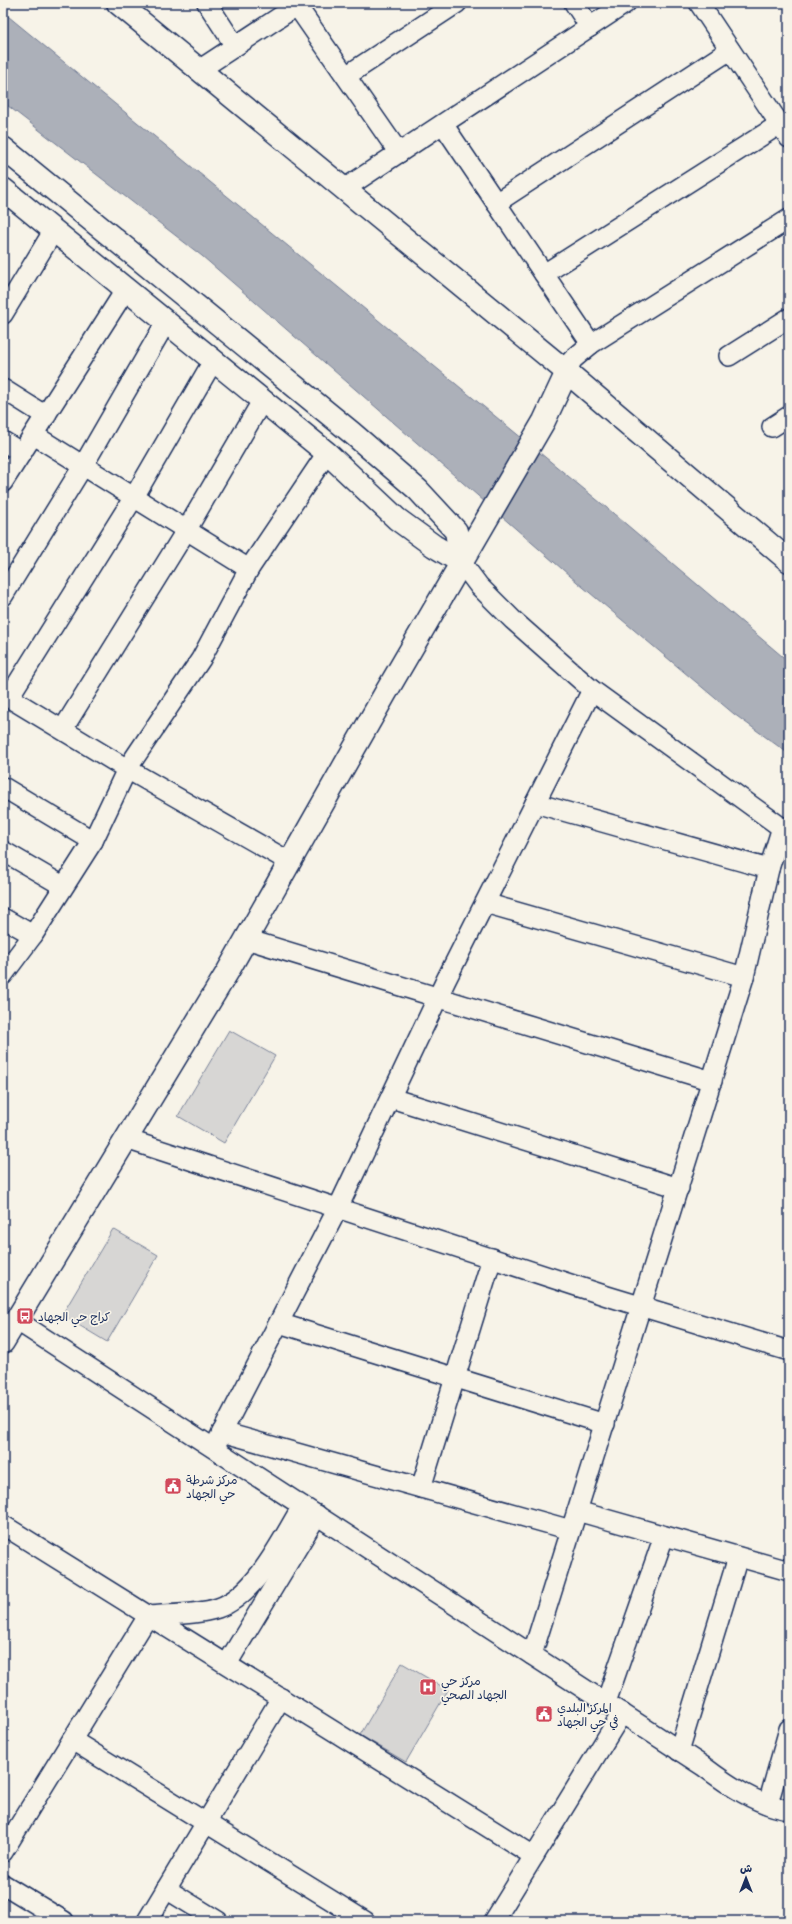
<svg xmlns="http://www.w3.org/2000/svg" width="792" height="1924" font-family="'Patrick Hand','Playpen Sans Arabic',sans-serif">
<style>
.green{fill:#d7d6d4;stroke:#798299}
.water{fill:#acb0b9;stroke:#727c95}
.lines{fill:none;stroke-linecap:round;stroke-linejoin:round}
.street-casing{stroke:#1b2f5e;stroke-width:22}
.secondary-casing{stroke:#1b2f5e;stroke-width:25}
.street{stroke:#f7f3e8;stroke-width:19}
.secondary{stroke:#f7f3e8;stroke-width:22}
.labels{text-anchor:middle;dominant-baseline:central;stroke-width:3.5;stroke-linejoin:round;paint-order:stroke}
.poi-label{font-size:12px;fill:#1b2f5e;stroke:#f7f3e8;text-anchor:start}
</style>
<rect width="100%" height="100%" fill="#f7f3e8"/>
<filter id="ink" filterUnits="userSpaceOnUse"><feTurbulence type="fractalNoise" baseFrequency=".025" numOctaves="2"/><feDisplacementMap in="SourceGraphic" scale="8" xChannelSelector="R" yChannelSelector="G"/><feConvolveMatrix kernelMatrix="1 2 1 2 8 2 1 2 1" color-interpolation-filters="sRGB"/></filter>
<g filter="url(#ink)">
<g class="green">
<polygon points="229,1030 275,1056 224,1143 178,1116"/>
<polygon points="113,1229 158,1255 107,1342 62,1315"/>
<polygon points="402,1663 448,1690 406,1762 360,1735"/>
</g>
<polygon class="water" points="3,12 607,508 789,662 789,754 734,714 577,582 202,256 3,102"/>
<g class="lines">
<g class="street-casing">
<g id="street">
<polyline points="207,3 235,46"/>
<polyline points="574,3 590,27"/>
<polyline points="699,3 789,138"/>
<polyline points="297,6 399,153"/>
<polyline points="199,70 301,3"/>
<polyline points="346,76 457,3"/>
<polyline points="443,124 591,344"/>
<polyline points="344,189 626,3"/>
<polyline points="496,203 730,50"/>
<polyline points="544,274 780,124"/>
<polyline points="3,314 54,230"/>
<polyline points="729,356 789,318"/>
<polyline points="567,372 572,360 591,344 789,219"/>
<polyline points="3,389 46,416"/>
<polyline points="772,427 789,416"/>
<polyline points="34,435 249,569"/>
<polyline points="3,441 22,453"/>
<polyline points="3,482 126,289"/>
<polyline points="461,562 479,586 513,620 592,690 789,833"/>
<polyline points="3,596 83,466 166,322"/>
<polyline points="3,694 127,769 290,862"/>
<polyline points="9,697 134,497 213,361"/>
<polyline points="63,729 187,529 262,401"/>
<polyline points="3,787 93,841"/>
<polyline points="535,803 769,869"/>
<polyline points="3,851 63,886"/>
<polyline points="485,903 744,977"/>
<polyline points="3,918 33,935"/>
<polyline points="246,939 712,1081"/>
<polyline points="3,975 33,935 93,841 127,769 201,659 249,569 327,453"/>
<polyline points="391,1098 679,1188"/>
<polyline points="126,1139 607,1296 789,1351"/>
<path d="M 16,1320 L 703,1766 C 728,1785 757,1805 789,1810"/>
<polyline points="279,1323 605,1424"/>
<polyline points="222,1432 571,1530"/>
<polyline points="214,1448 338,1208 446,980 592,690"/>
<polyline points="421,1488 492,1258"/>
<polyline points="577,1511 789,1571"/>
<polyline points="3,1525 534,1856"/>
<polyline points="532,1655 744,977 769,869 782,827"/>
<polyline points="227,1664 317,1515"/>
<polyline points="606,1702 664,1536"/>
<polyline points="72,1740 365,1921"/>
<polyline points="679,1751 738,1557"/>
<polyline points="768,1804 789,1729"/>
<path d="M 3,1852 L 148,1616 C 171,1614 196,1615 218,1608 C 256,1595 283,1538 302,1506"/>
<polyline points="3,1884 64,1921"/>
<polyline points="166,1889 218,1921"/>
<polyline points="147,1921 281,1698"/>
<polyline points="494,1921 622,1713"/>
</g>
</g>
<g class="secondary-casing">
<g id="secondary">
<polyline points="118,3 567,372 789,561"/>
<polyline points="3,148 352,433 418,490 456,531 461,562"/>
<polyline points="3,189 327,453 397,519 434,546 461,562"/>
<polyline points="3,1342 228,971 385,694 544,421 567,372"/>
</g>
</g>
<use href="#street" class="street"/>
<use href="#secondary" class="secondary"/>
</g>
</g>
<defs>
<g id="bus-square" transform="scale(0.9)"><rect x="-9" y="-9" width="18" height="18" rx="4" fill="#d1495b" stroke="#f7f3e8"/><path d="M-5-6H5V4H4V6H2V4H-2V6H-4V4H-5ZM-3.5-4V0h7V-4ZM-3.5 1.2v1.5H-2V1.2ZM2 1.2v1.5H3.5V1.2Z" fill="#fff"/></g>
<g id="civic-square" transform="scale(0.9)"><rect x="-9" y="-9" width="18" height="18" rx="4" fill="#d1495b" stroke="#f7f3e8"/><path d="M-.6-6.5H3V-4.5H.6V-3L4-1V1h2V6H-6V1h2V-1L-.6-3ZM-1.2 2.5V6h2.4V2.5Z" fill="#fff"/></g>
<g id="hospital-square" transform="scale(0.9)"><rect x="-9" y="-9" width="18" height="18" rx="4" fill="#d1495b" stroke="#f7f3e8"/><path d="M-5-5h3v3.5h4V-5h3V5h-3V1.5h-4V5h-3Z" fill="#fff"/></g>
</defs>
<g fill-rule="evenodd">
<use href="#bus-square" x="25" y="1316"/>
<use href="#civic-square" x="173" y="1486"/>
<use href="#hospital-square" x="428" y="1687"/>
<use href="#civic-square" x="544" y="1714"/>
</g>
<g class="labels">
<g class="poi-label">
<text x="38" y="1316">كراج حي الجهاد</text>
<text x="186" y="1479">مركز شرطة<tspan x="186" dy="14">حي الجهاد</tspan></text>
<text x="441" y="1680">مركز حي<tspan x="441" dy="14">الجهاد الصحي</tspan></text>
<text x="557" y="1707">المركز البلدي<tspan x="557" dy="14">في حي الجهاد</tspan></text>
</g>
</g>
<rect width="792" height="1924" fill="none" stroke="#f7f3e8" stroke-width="16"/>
<rect x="8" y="8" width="776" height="1908" fill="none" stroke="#1b2f5e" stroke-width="1.5" filter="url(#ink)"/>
<g transform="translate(746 1878)" stroke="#f7f3e8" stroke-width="3" paint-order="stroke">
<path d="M0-3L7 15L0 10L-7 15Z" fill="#1b2f5e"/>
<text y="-6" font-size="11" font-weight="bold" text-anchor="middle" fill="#1b2f5e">ش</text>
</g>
</svg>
